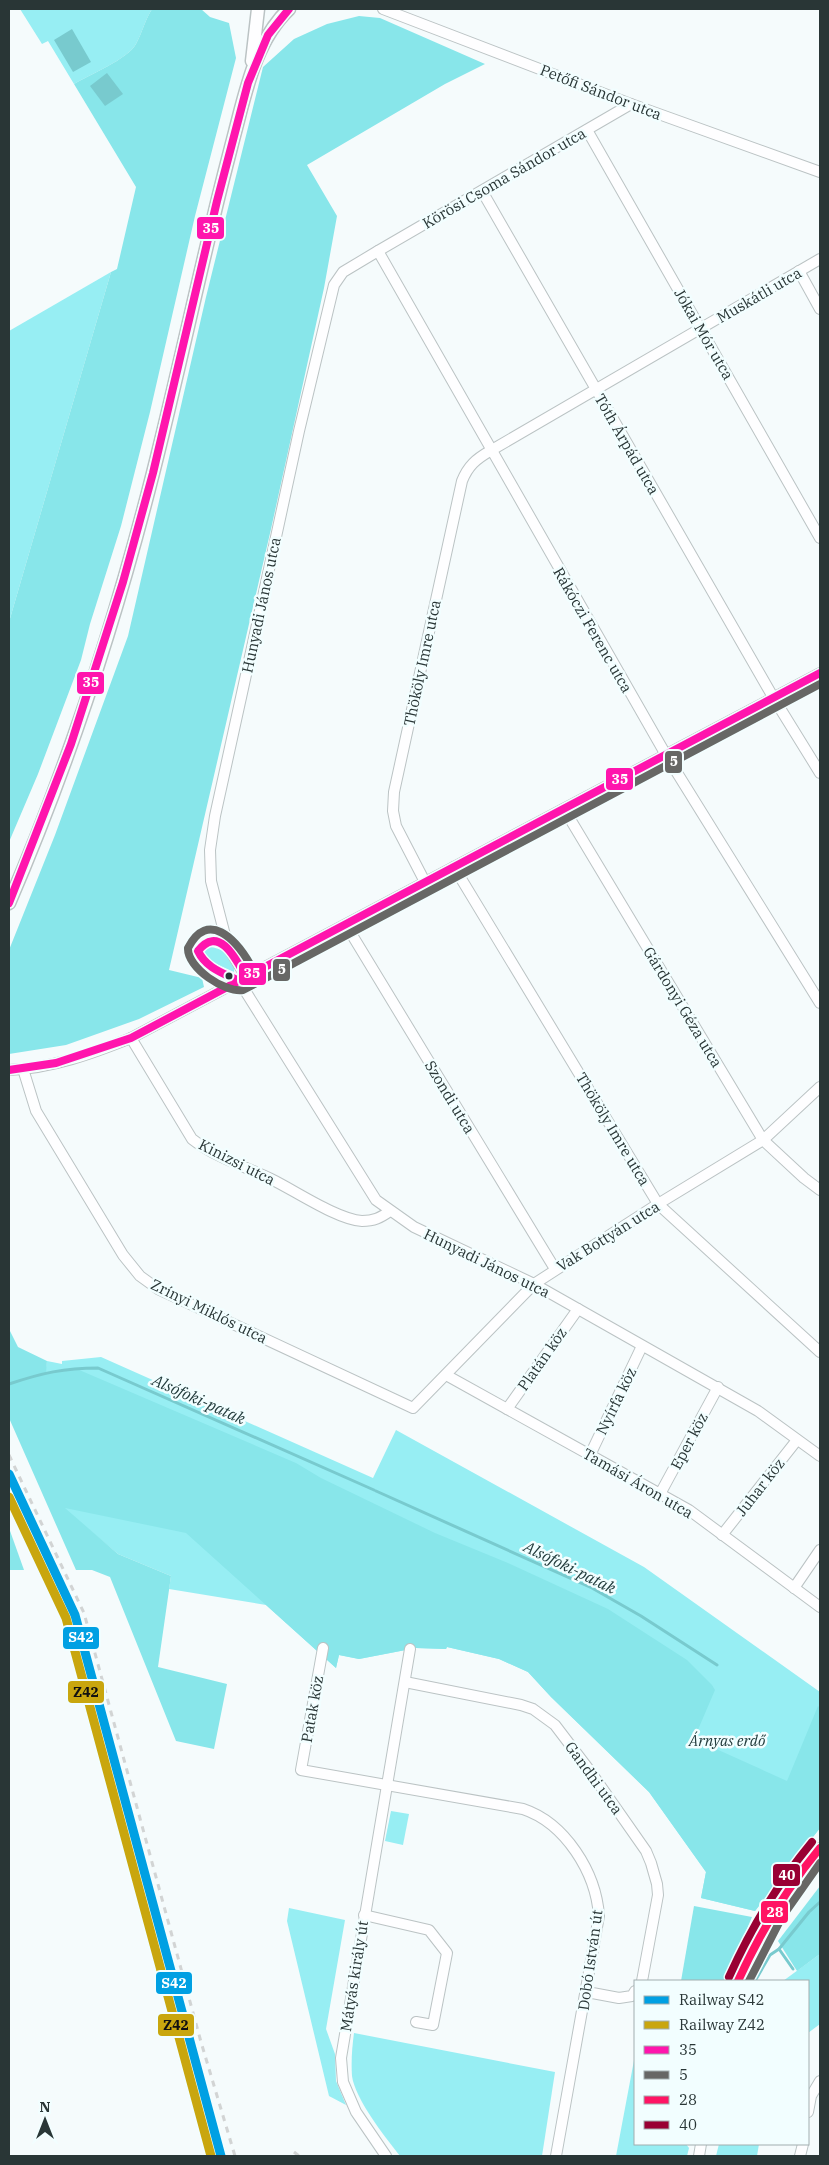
<svg xmlns="http://www.w3.org/2000/svg" width="829" height="2165" font-family="'IBM Plex Serif',serif">
<style>
.green{fill:#97eef3}
.forest{fill:#88e6ea}
.water{fill:#78cace}
.lines{fill:none;stroke-linecap:round;stroke-linejoin:round}
.stream{stroke:#78cace;stroke-width:3}
.minor-casing{stroke:#bbc3c4;stroke-width:12}
.major-casing{stroke:#bbc3c4;stroke-width:15}
.minor{stroke:#fefeff;stroke-width:10}
.major{stroke:#fefeff;stroke-width:12}
.rail{stroke:#d2d4d4;stroke-width:3;stroke-dasharray:6 6;stroke-linecap:butt}
.bus-1-casing{stroke:#f2feff;stroke-width:11}
.bus-2-casing{stroke:#f2feff;stroke-width:11}
.bus-3-casing{stroke:#f2feff;stroke-width:11}
.bus-4-casing{stroke:#f2feff;stroke-width:11}
.bus-1{stroke:#ff15ad;stroke-width:8}
.bus-2{stroke:#676765;stroke-width:8}
.bus-3{stroke:#ff1464;stroke-width:8}
.bus-4{stroke:#903;stroke-width:8}
.rail-1-casing{stroke:#f2feff;stroke-width:12}
.rail-2-casing{stroke:#f2feff;stroke-width:12}
.rail-1{stroke:#00a0e3;stroke-width:9}
.rail-2{stroke:#c9a60e;stroke-width:9}
.bus-dot{fill:#293636;stroke:#f2feff;stroke-width:2}
.labels{text-anchor:middle;dominant-baseline:central;stroke-width:5;stroke-linejoin:round;paint-order:stroke}
.street-label{font-size:15px;fill:#293636;stroke:#f2feff}
.park-label{font-size:15px;font-style:italic;fill:#223b3c;stroke:#f2feff}
.water-label{font-size:16px;font-style:italic;fill:#233c3d;stroke:#f2feff}
.line-badge{stroke:#f2feff;stroke-width:2}
.badge-label{font-size:14px;text-anchor:middle;font-weight:bold;fill:#fff}
.pale-badge-label{font-size:14px;text-anchor:middle;font-weight:bold;fill:#111}
</style>
<rect width="100%" height="100%" fill="#f5fbfc"/>
<g class="green">
<path d="M 20,9 L 152,9 C 145,20 142,33 136,44 C 128,59 89,75 74,84 L 48,41 L 42,44 Z"/>
<polygon points="111,272 9,622 9,331"/>
<path d="M 207,947 C 221,946 236,958 234,972 L 205,959 L 203,951 Z"/>
<polygon points="101,1357 373,1478 396,1430 644,1567 820,1692 820,1828 755,1911 701,1898 706,1872 649,1792 551,1697 528,1672 499,1659 447,1647 446,1649 416,1648 359,1659 339,1655 336,1668 266,1605 169,1589 171,1576 118,1554 63,1508 45,1374 47,1361 62,1364 62,1361"/>
<polygon points="391,1811 409,1814 403,1845 385,1841"/>
<polygon points="289,1908 345,1920 326,2029 335,2054 336,2081 346,2105 329,2096 287,1921"/>
<polygon points="820,1954 820,2024 808,2033 808,1981 783,1981"/>
<path d="M 354,2033 L 555,2072 L 542,2156 L 400,2156 C 385,2137 355,2099 352,2076 C 351,2062 352,2048 354,2033 Z"/>
<polygon points="635,2055 635,2144 686,2144 689,2148 687,2156 616,2156"/>
<polygon points="719,2144 759,2144 757,2156 716,2156"/>
</g>
<g class="forest">
<path d="M 152,9 L 201,9 L 210,17 L 229,23 L 236,58 L 195,216 L 150,412 L 121,526 L 90,624 L 81,660 L 38,774 L 9,842 L 9,622 L 111,272 L 117,269 L 136,187 L 74,84 C 89,75 128,59 136,44 C 142,33 145,20 152,9 Z"/>
<polygon points="359,16 380,18 485,64 445,84 307,165 337,216 324,288 271,529 169,970 202,978 204,987 139,1019 66,1045 9,1054 9,950 55,835 128,636 206,297 263,67 294,39 327,24"/>
<polygon points="9,1329 18,1347 47,1361 46,1373 77,1369 296,1463 321,1478 435,1533 508,1563 608,1609 687,1660 712,1685 715,1690 694,1739 787,1781 818,1706 820,1708 820,1828 755,1911 701,1898 706,1872 649,1792 551,1697 528,1672 499,1659 447,1647 446,1649 416,1648 359,1659 339,1655 336,1668 186,1533 65,1508 118,1554 171,1576 158,1667 227,1684 214,1749 176,1741 110,1577 92,1570 76,1570 9,1418"/>
<polygon points="9,1528 24,1570 9,1570"/>
<polygon points="820,1886 820,1954 797,1971 778,1941"/>
<polygon points="694,1906 752,1917 725,1981 681,1981"/>
</g>
<g class="water">
<polygon points="72,29 91,62 73,72 54,40"/>
<polygon points="107,73 123,94 105,106 90,86"/>
</g>
<g class="lines">
<g class="stream">
<path d="M 9,1384 C 42,1373 64,1368 98,1368 L 374,1490"/>
<polyline points="376,1491 592,1588 641,1616 717,1665"/>
<polyline points="779,1949 793,1969"/>
<polyline points="755,1981 770,1955 779,1949 809,1912 820,1902"/>
</g>
<g class="minor-casing">
<g id="minor">
<polyline points="383,9 631,104 820,172"/>
<polyline points="587,130 820,538"/>
<polyline points="482,191 773,697 820,773"/>
<polyline points="378,251 666,755 820,1003"/>
<polyline points="799,271 820,309"/>
<polyline points="564,809 763,1140 804,1178 820,1190"/>
<polyline points="454,867 658,1204 820,1352"/>
<path d="M 425,882 L 396,826 L 393,811 L 394,792 L 462,481 C 468,466 476,459 490,451 L 820,259"/>
<polyline points="346,925 555,1269"/>
<polyline points="246,977 228,947 211,881 210,850 215,816 251,652 299,431 334,285 343,272 378,251 631,104"/>
<polyline points="239,981 376,1200 414,1227 534,1284 758,1411 820,1456"/>
<path d="M 131,1038 L 192,1139 C 215,1157 244,1166 271,1179 C 294,1190 338,1220 362,1221 C 374,1221 380,1218 390,1211"/>
<polyline points="23,1069 36,1111 123,1255 140,1276 158,1289 413,1408 534,1284 658,1204 763,1140 820,1087"/>
<path d="M 9,1070 C 53,1068 91,1054 131,1038 L 820,673"/>
<polyline points="446,1375 689,1510 820,1607"/>
<polyline points="507,1409 578,1309"/>
<polyline points="590,1455 642,1346"/>
<polyline points="660,1494 718,1387"/>
<polyline points="722,1535 797,1440"/>
<polyline points="794,1588 820,1550"/>
<path d="M 323,1648 L 301,1770 L 523,1809 C 565,1823 596,1872 599,1916 L 556,2156"/>
<polyline points="405,1682 521,1705 533,1709 555,1725 590,1771 646,1851 651,1863 657,1884 658,1895 642,1981"/>
<polyline points="364,1915 429,1930 447,1953 433,2025 416,2022"/>
<path d="M 738,1981 C 759,1932 785,1889 820,1848"/>
<polyline points="587,1992 619,1998 632,1996 635,1991"/>
<polyline points="808,2112 811,2096 820,2081"/>
<polyline points="386,2156 356,2112 343,2082 341,2058 410,1649"/>
<polyline points="699,2156 701,2144"/>
<polyline points="800,2156 803,2144"/>
</g>
</g>
<g class="major-casing">
<g id="major">
<polyline points="252,61 258,9"/>
<path d="M 9,903 C 69,764 116,619 153,473 C 174,390 192,307 212,224 C 219,193 227,163 235,132 C 246,90 256,40 289,9"/>
</g>
</g>
<use href="#minor" class="minor"/>
<use href="#major" class="major"/>
<g class="rail">
<polyline points="9,1455 84,1613 201,2042 235,2156"/>
<polyline points="294,2152 299,2156"/>
</g>
<g class="bus-1-casing">
<g id="bus-1">
<polyline points="9,903 71,744 123,582 153,473 217,201 248,83 268,35 289,9"/>
<path d="M 239,981 C 223,973 206,968 198,951 C 219,924 236,959 246,977"/>
<polyline points="9,1070 56,1063 131,1038 820,673"/>
</g>
</g>
<g class="bus-2-casing">
<g id="bus-2">
<path d="M 250,964 C 236,940 208,909 188,948 C 187,968 225,993 243,990 L 820,684"/>
<polyline points="749,1981 782,1917 820,1863"/>
</g>
</g>
<g class="bus-3-casing">
<path id="bus-3" d="M 738,1981 C 760,1933 786,1889 820,1848"/>
</g>
<g class="bus-4-casing">
<path id="bus-4" d="M 729,1977 C 751,1928 778,1883 812,1842"/>
</g>
<use href="#bus-1" class="bus-1"/>
<use href="#bus-2" class="bus-2"/>
<use href="#bus-3" class="bus-3"/>
<use href="#bus-4" class="bus-4"/>
<g class="rail-1-casing">
<polyline id="rail-1" points="9,1474 75,1615 221,2156"/>
</g>
<g class="rail-2-casing">
<polyline id="rail-2" points="9,1497 66,1618 211,2156"/>
</g>
<use href="#rail-1" class="rail-1"/>
<use href="#rail-2" class="rail-2"/>
</g>
<circle class="bus-dot" cx="229" cy="976" r="4.5"/>
<g class="labels">
<g class="street-label">
<text transform="translate(601 92) rotate(21)">Petőfi Sándor utca</text>
<text transform="translate(504 178) rotate(-30)">Körösi Csoma Sándor utca</text>
<text transform="translate(759 295) rotate(-30)">Muskátli utca</text>
<text transform="translate(704 334) rotate(60)">Jókai Mór utca</text>
<text transform="translate(627 444) rotate(60)">Tóth Árpád utca</text>
<text transform="translate(261 605) rotate(-78)">Hunyadi János utca</text>
<text transform="translate(593 630) rotate(60)">Rákóczi Ferenc utca</text>
<text transform="translate(422 663) rotate(-78)">Thököly Imre utca</text>
<text transform="translate(683 1007) rotate(59)">Gárdonyi Géza utca</text>
<text transform="translate(450 1097) rotate(59)">Szondi utca</text>
<text transform="translate(613 1129) rotate(59)">Thököly Imre utca</text>
<text transform="translate(237 1162) rotate(27)">Kinizsi utca</text>
<text transform="translate(608 1236) rotate(-32)">Vak Bottyán utca</text>
<text transform="translate(487 1263) rotate(26)">Hunyadi János utca</text>
<text transform="translate(209 1311) rotate(26)">Zrínyi Miklós utca</text>
<text transform="translate(542 1359) rotate(-55)">Platán köz</text>
<text transform="translate(616 1401) rotate(-64)">Nyírfa köz</text>
<text transform="translate(689 1441) rotate(-62)">Eper köz</text>
<text transform="translate(638 1483) rotate(30)">Tamási Áron utca</text>
<text transform="translate(760 1487) rotate(-52)">Juhar köz</text>
<text transform="translate(312 1709) rotate(-80)">Patak köz</text>
<text transform="translate(594 1778) rotate(54)">Gandhi utca</text>
<text transform="translate(590 1960) rotate(-82)">Dobó István út</text>
<text transform="translate(354 1976) rotate(-81)">Mátyás király út</text>
</g>
<g class="park-label">
<text x="727" y="1740">Árnyas erdő</text>
</g>
<g class="water-label">
<text transform="translate(199 1399) rotate(24)">Alsófoki-patak</text>
<text transform="translate(570 1567) rotate(26)">Alsófoki-patak</text>
</g>
</g>
<g class="line-badge">
<rect x="196" y="216" width="29" height="24" rx="5" fill="#ff15ad"/>
<rect x="76" y="671" width="29" height="24" rx="5" fill="#ff15ad"/>
<rect x="664" y="750" width="19" height="24" rx="5" fill="#676765"/>
<rect x="605" y="767" width="29" height="24" rx="5" fill="#ff15ad"/>
<rect x="272" y="958" width="19" height="24" rx="5" fill="#676765"/>
<rect x="238" y="962" width="29" height="24" rx="5" fill="#ff15ad"/>
<rect x="62" y="1626" width="38" height="24" rx="5" fill="#00a0e3"/>
<rect x="67" y="1680" width="38" height="24" rx="5" fill="#c9a60e"/>
<rect x="772" y="1863" width="29" height="24" rx="5" fill="#903"/>
<rect x="760" y="1900" width="29" height="24" rx="5" fill="#ff1464"/>
<rect x="155" y="1971" width="38" height="24" rx="5" fill="#00a0e3"/>
<rect x="157" y="2013" width="38" height="24" rx="5" fill="#c9a60e"/>
</g>
<g class="badge-label">
<text x="211" y="233">35</text>
<text x="91" y="687">35</text>
<text x="674" y="766">5</text>
<text x="620" y="784">35</text>
<text x="282" y="974">5</text>
<text x="252" y="978">35</text>
<text x="81" y="1642">S42</text>
<text x="787" y="1880">40</text>
<text x="775" y="1917">28</text>
<text x="174" y="1988">S42</text>
</g>
<g class="pale-badge-label">
<text x="86" y="1697">Z42</text>
<text x="176" y="2030">Z42</text>
</g>
<rect width="829" height="2165" fill="none" stroke="#293636" stroke-width="20"/>
<rect x="634" y="1980" width="175" height="165" fill="#f2feff" stroke="#a2aeaf"/>
<rect x="644" y="1996" width="25" height="8" fill="#00a0e3" stroke="#a2aeaf"/>
<text x="679" y="2005" font-size="15" fill="#293636">Railway S42</text>
<rect x="644" y="2021" width="25" height="8" fill="#c9a60e" stroke="#a2aeaf"/>
<text x="679" y="2030" font-size="15" fill="#293636">Railway Z42</text>
<rect x="644" y="2046" width="25" height="8" fill="#ff15ad" stroke="#a2aeaf"/>
<text x="679" y="2055" font-size="15" fill="#293636">35</text>
<rect x="644" y="2071" width="25" height="8" fill="#676765" stroke="#a2aeaf"/>
<text x="679" y="2080" font-size="15" fill="#293636">5</text>
<rect x="644" y="2096" width="25" height="8" fill="#ff1464" stroke="#a2aeaf"/>
<text x="679" y="2105" font-size="15" fill="#293636">28</text>
<rect x="644" y="2121" width="25" height="8" fill="#990033" stroke="#a2aeaf"/>
<text x="679" y="2130" font-size="15" fill="#293636">40</text>
<g transform="translate(45 2120)" stroke="#f2feff" stroke-width="4" paint-order="stroke">
<path d="M0-4L9 19L0 12L-9 19Z" fill="#293636"/>
<text y="-8" font-size="14" font-weight="bold" text-anchor="middle" fill="#293636">N</text>
</g>
</svg>
